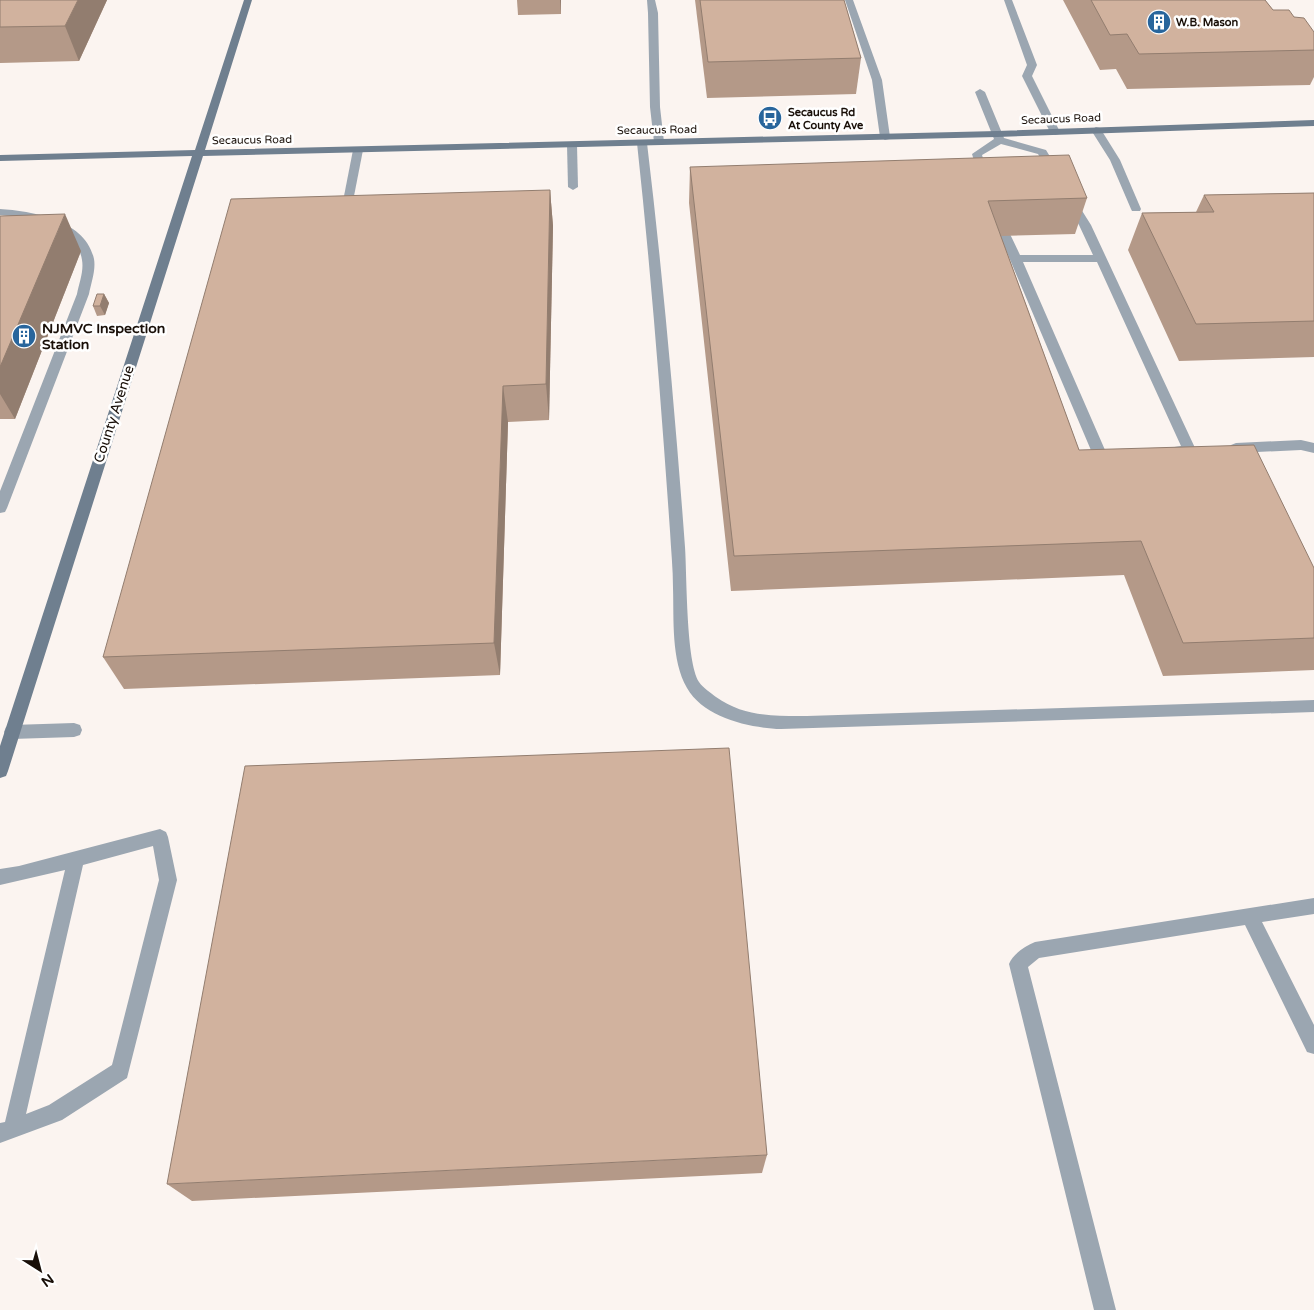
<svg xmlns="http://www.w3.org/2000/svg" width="1314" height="1310" font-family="'Varela Round',sans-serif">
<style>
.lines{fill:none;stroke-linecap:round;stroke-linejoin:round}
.lane{fill:#9ba6b1;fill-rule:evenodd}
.secondary{fill:#6f7f8f;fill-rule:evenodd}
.wall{fill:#b49988}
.shaded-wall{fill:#927d6f}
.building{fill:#d1b29e;stroke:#927d6f}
.labels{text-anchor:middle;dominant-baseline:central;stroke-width:5;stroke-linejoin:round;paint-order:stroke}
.far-poi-label{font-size:11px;font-weight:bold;fill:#190f08;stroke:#fff;text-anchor:start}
.far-street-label{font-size:11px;fill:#190f08;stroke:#fff}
.poi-label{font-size:14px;font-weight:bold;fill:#190f08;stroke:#fff;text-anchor:start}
.street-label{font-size:14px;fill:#190f08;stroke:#fff}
</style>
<rect width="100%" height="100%" fill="#fbf4f0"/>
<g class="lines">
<g class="lane">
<polygon points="647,0 655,0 658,13 660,107 664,142 659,145 654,142 650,107 648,13"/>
<polygon points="845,0 853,0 882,80 890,137 889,139 885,140 880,137 872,80"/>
<polygon points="1004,0 1012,0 1037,65 1032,76 1060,132 1059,134 1055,135 1050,132 1022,76 1027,65"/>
<polygon points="980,89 985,92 1004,138 1046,150 1060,173 1059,175 1051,175 1038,154 1001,144 982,155 989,178 988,180 980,180 972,154 994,139 975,92"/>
<polygon points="1096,127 1100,128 1120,160 1141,209 1140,211 1132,211 1131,209 1110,160 1091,130"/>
<path d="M 642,140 L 647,143 C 663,277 675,412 685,547 C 687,576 686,661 699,682 C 703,688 711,693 716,697 C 744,717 774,716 807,716 L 1314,700 L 1314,712 L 781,729 C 750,728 704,718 687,688 C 671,660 674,619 673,588 C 673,569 671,550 670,531 C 661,402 651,272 637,143 Z"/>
<polygon points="572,142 577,145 578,187 573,190 568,187 567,145"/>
<polygon points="358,147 363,150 354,196 349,199 344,196 353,150"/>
<path d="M 1070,197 L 1074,198 L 1091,225 L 1196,450 L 1194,453 L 1173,456 L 1168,454 L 1166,451 L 1168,448 L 1181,446 L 1097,262 L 1023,262 L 1105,450 L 1117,452 L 1119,455 L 1117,458 C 1110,460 1102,460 1095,458 L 1093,455 L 1000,236 L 1002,234 L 1010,234 L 1020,255 L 1093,255 L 1079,225 L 1065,200 Z"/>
<path d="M 0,209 C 32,211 86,220 94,259 C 96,270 91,283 89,294 L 7,508 L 5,512 L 0,513 L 0,491 L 77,294 C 79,283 84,271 82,260 C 77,225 28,217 0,215 Z"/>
<polygon points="1301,440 1314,443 1314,453 1301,450 1236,453 1231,451 1229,448 1231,445 1236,443"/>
<polygon points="74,723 80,725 82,730 80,735 74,737 12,739 6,737 4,732 6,727 12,725"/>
<path d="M 160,829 L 166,832 L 168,837 L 177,880 L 127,1078 L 62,1120 L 0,1143 L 0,1123 L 5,1122 L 65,870 L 0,885 L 0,869 L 19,866 ZM 153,846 L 159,880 L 112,1065 L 49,1105 L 26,1114 L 83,865 Z"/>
<path d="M 1314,898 L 1314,914 L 1262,922 L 1314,1025 L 1314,1054 L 1307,1052 L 1245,925 L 1039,958 L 1028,967 L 1116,1310 L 1094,1310 L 1009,964 C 1013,954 1025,946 1035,942 Z"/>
</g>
<polygon class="secondary" points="244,0 252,0 205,150 997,131 1314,120 1314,126 997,137 203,156 8,771 6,776 0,778 0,746 192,156 0,161 0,155 195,150"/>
</g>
<g class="wall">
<polygon points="0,0 107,0 79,61 0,63"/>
<polygon points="517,0 561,0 561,14 518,15"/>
<polygon points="695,0 844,0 861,58 856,94 707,98"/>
<polygon points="1063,0 1265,0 1273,10 1294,17 1314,32 1314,77 1310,85 1127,89 1116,69 1100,70"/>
<polygon points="690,167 1087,198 1075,234 1001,236 1079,450 1314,568 1314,670 1163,676 1124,575 731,591 689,203"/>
<polygon points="550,190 553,226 549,420 508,422 500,675 124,689 103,657"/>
<polygon points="1314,193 1314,357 1179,361 1128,250 1142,213 1196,212 1204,195"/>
<polygon points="0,216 81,251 15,419 0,419"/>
<polygon points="104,294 109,303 105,315 97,316 93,306"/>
<polygon points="767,1155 762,1173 192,1201 167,1184"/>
</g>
<g class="shaded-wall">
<polygon points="78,0 107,0 79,61 65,26"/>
<polygon points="560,0 561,0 561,14"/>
<polygon points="550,190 553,226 549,420 546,384"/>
<polygon points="65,214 81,251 15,419 0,394 0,367"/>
<polygon points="104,294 109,303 105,315 100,306"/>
<polygon points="503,386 508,422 500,675 494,643"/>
</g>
<g class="building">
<polygon points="0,0 78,0 65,26 0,27"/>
<polygon points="700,0 844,0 861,58 708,62"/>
<polygon points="1091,0 1265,0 1273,10 1289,10 1294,17 1304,18 1314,32 1314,50 1139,54 1127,34 1110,35"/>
<polygon points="1069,155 1087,198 988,201 1079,450 1254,445 1314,568 1314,638 1183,643 1141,541 734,556 690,167"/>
<polygon points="550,190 546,384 503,386 494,643 103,657 231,199"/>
<polygon points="1314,193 1314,321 1196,324 1142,213 1214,212 1204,195"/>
<polygon points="65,214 0,367 0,216"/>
<polygon points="97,294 104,294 100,306 93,306"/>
<polygon points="729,748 767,1155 167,1184 245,766"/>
</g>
<defs>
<g id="building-disc" transform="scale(1.25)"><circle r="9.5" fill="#28659c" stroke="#fff"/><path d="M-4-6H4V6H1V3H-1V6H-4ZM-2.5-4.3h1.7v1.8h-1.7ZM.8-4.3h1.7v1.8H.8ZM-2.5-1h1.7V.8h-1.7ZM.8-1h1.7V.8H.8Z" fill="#fff"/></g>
<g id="bus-disc" transform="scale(1.25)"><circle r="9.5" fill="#28659c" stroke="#fff"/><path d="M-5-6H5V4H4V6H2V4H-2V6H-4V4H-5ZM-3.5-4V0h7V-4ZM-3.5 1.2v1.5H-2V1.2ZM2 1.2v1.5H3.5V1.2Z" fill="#fff"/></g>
</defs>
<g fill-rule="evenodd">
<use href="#building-disc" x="1159" y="22"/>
<use href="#bus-disc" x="770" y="118"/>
<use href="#building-disc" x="24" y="336"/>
</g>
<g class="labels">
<g class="far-poi-label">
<text x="1176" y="22">W.B. Mason</text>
<text x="788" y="112">Secaucus Rd<tspan x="788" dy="13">At County Ave</tspan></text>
</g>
<g class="far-street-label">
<text transform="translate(1061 119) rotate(-2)">Secaucus Road</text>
<text transform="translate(657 130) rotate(-1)">Secaucus Road</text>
<text transform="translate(252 140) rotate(-1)">Secaucus Road</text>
</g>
<g class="poi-label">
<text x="42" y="328">NJMVC Inspection<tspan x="42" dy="16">Station</tspan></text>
</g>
<g class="street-label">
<text transform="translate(114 414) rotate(-72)">County Avenue</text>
</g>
</g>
<g transform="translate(40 1270) rotate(144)" stroke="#ffffff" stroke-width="4" paint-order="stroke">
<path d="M0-4L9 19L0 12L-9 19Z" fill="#190f08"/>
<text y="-8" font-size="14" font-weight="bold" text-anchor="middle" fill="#190f08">N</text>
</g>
</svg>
